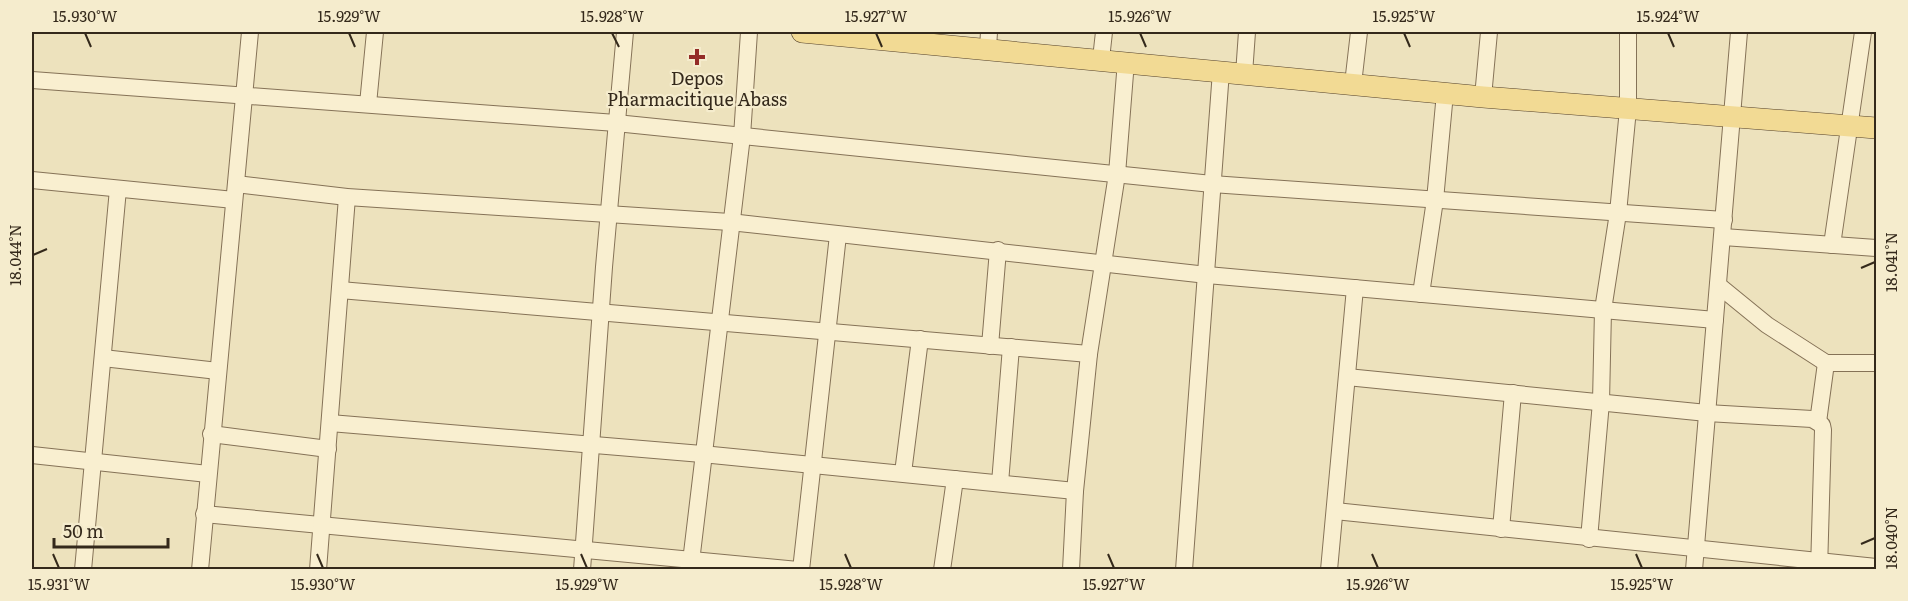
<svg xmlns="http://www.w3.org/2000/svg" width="1908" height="601" font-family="Literata,serif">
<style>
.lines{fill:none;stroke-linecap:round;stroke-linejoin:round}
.minor-casing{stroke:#857257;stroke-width:18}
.major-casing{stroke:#53402b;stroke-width:22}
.minor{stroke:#f9efd0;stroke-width:16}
.major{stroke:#f2da94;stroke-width:21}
.ticks{fill:none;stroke:#34291b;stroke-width:2}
.poi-dot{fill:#942c27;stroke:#f5eccd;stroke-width:2}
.labels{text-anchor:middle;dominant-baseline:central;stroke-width:4.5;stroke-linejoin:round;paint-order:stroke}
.poi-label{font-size:18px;fill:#34291b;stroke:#f5eccd}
.neatline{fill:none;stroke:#34291b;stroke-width:2}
.ticks-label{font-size:15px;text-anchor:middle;fill:#34291b}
</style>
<rect width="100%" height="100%" fill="#ede2bd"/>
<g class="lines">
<g class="minor-casing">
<g id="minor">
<polyline points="988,48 989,32"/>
<polyline points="1101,59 1104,32"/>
<polyline points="1244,74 1247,32"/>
<polyline points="32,80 616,123 1212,184 1724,220"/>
<polyline points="1353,84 1359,32"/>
<polyline points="1483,97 1489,32"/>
<polyline points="368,104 375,32"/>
<polyline points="32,180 234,200"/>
<polyline points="236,184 347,197 730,222 1207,275 1715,320"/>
<polyline points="1723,237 1876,248"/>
<polyline points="1832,245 1863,32"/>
<polyline points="1718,285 1767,325 1826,363 1876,363"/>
<polyline points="340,290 1089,354"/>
<polyline points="1421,294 1435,200 1445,93"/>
<polyline points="990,346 998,250"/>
<polyline points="103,358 218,371"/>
<polyline points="1347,377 1707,413 1812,419 1822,425 1823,430 1819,570"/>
<polyline points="1818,422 1826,363"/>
<polyline points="330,423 702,454 1075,491"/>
<polyline points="211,434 328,449"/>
<polyline points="32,455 208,474"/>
<polyline points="903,473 920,339"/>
<polyline points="1000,483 1011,347"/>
<polyline points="1335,511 1876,567"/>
<polyline points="204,514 798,570"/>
<polyline points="1501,529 1513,393"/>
<polyline points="1589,539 1601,402 1603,310 1618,213 1628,109 1628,32"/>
<polyline points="83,570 118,189"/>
<polyline points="200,570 250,32"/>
<polyline points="318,570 347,197"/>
<polyline points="582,570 604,267 625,32"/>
<polyline points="690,570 742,136 749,32"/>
<polyline points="801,570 838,235"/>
<polyline points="942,570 955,479"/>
<polyline points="1071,570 1075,491 1089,354 1117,174 1126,61"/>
<polyline points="1184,570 1221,71"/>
<polyline points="1329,570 1355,288"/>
<polyline points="1694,570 1739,32"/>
</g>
</g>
<g class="major-casing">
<polyline id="major" points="802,32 1483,97 1876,128"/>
</g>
<use href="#minor" class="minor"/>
<use href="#major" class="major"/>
</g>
<path class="ticks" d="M 85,33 L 91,47M 349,33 L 355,47M 612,33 L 619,47M 876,33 L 882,47M 1140,33 L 1146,47M 1404,33 L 1410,47M 1668,33 L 1674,47M 33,255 L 47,249M 1861,268 L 1875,262M 1861,544 L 1875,538M 53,554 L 59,568M 317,554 L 323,568M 581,554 L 587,568M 845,554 L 851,568M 1108,554 L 1114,568M 1372,554 L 1378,568M 1636,554 L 1642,568"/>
<path class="poi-dot" d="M694 48h6v6h6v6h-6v6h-6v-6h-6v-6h6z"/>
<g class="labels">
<g class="poi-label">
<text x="697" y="77">Depos<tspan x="697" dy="21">Pharmacitique Abass</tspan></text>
</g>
</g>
<rect width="1908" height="601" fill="none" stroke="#f5eccd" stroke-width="66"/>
<path d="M54 538v9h114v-9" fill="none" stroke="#34291b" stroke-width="3"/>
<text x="63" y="538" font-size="18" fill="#34291b" stroke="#f5eccd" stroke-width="4.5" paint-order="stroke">50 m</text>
<rect x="33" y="33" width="1842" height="535" class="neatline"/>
<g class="ticks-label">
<text x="85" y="22">15.930°W</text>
<text x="349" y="22">15.929°W</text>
<text x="612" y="22">15.928°W</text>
<text x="876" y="22">15.927°W</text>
<text x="1140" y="22">15.926°W</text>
<text x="1404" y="22">15.925°W</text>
<text x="1668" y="22">15.924°W</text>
<text transform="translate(16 255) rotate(-90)" y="5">18.044°N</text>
<text transform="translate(1892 262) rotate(-90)" y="5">18.041°N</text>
<text transform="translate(1892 538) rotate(-90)" y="5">18.040°N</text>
<text x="59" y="590">15.931°W</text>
<text x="323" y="590">15.930°W</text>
<text x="587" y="590">15.929°W</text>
<text x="851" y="590">15.928°W</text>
<text x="1114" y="590">15.927°W</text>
<text x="1378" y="590">15.926°W</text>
<text x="1642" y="590">15.925°W</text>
</g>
</svg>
